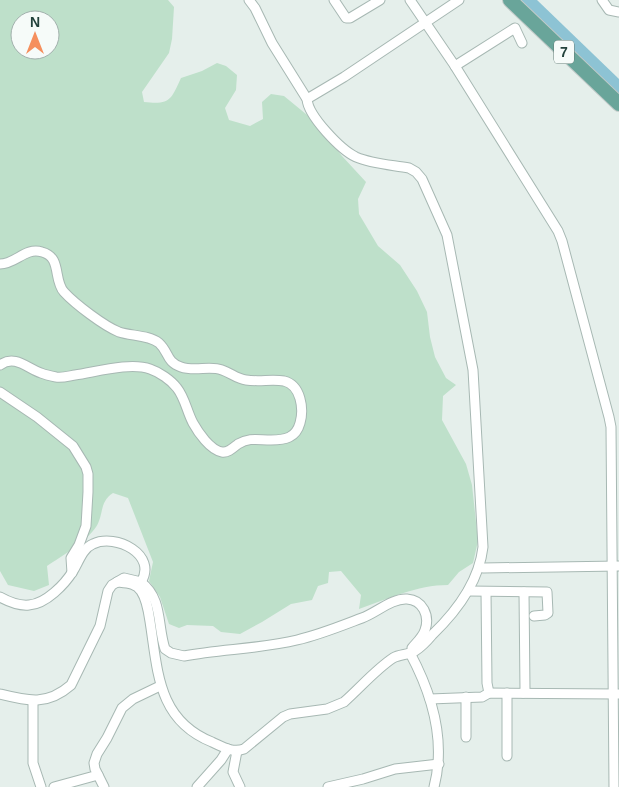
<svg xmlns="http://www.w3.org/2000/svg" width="619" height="787" font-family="Arial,sans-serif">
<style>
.green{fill:#bee0ca;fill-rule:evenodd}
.water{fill:#8dc3d4}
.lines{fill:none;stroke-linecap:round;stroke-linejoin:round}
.minor-casing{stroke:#a7b8b3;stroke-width:11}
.primary-casing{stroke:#c1cac8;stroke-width:16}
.minor{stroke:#fff;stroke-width:9}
.primary{stroke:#69a59a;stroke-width:14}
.labels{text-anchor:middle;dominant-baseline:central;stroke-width:4;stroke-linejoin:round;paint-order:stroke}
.shield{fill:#f6fbf9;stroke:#627a75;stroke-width:1}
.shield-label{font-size:14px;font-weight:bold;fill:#23423c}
</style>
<rect width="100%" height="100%" fill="#e5efeb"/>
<path class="green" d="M 0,0 L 168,0 L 174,7 L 172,39 L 169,53 L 142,92 L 144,102 C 170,105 171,100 181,78 L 202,71 L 217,63 L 226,66 L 237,75 L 236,90 L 225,108 L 229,120 L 250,126 L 263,119 L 262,102 L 271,94 L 284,96 L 312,119 L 342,156 L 366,182 L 358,199 L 359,214 L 378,246 L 400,265 L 417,291 L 427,312 L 430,337 L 435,357 L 446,378 L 456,385 L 443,396 L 442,420 L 466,464 L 472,485 L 478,541 L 473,563 L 459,572 L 448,585 C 417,585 388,599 359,609 L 361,595 L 341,571 L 329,572 L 328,583 L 318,586 L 312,600 L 291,604 L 262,622 L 240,634 L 221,632 L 213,626 L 187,625 L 179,628 L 169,624 L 160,597 L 149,581 L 153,562 L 128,498 L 113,493 C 99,502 104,515 96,527 C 86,542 62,556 47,566 L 49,585 L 34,591 L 8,585 L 0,571 ZM 20,20 L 50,20 L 50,50 L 20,50 Z"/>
<polygon class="water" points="521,0 537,0 619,79 619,96"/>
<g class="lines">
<g class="minor-casing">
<g id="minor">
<polyline points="334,0 346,18 350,18 380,0"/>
<polyline points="410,0 455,66 558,231 562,241 609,417 611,427 614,787"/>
<polyline points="602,0 609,10 619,12"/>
<polyline points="455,66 515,28 522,43"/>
<polyline points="307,99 344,77 459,0"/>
<path d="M 0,264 C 16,264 25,247 42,252 C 62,257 53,280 64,292 C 75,304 104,326 119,332 C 131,336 149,335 159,343 C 169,352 166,362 181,367 C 196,372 209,365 222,370 C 231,373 237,379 246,380 C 259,382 272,379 284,381 C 301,385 304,409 300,423 C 296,438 285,440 271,440 C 258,440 250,437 238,444 C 233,448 228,453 222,452 C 210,450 198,432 193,423 C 187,412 185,398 177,388 C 171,380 159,372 150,369 C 130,362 96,372 75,375 C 69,376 62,378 56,377 C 51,376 46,375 41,373 C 28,369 15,354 0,365"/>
<polyline points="0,392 37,417 73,446 86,467 88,474 88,492 86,526 79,545 71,558 72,573"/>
<polyline points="479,567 483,568 619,566"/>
<path d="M 117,582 C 126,583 136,583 141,591 C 148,601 149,616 151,628 C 158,676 160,721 212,742 C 223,747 232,753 244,749 L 283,717 L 290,714 L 327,709 L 344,702 C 360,688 375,670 393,658 C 400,654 408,655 415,651 C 421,647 427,641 432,635 C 457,611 479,582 483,547 L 473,370 L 447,235 L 422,179 L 416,172 L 409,168 C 393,165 372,164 356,157 C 341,150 308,116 307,99 L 272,43 L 255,8 L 249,0"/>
<path d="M 141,582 C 163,599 157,625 165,649 L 171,653 L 184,656 C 221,649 260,649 297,640 C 319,635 341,626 362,618 C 376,613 392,598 407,599 C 423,600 430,616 425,630 C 423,637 416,643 412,648"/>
<polyline points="468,591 547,592 548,613 545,615 534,616"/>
<polyline points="486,592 487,683 489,693"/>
<path d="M 0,597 C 9,602 19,606 29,605 C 46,604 65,584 73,571 C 79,561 83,548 93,544 C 116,533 158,555 141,582 L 124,578 L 112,585 L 108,591 L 100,626 L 71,685 C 47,706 28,701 0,694"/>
<path d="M 410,653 C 432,694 446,741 434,787"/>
<polyline points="507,693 507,756"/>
<polyline points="523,693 525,690 524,592"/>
<polyline points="466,697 466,737"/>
<polyline points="430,699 482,697 489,693 618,694"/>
<polyline points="33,701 33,763 41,787"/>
<polyline points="237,751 233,772 240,787"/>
<polyline points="54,787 98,775"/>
<polyline points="104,787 95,769 94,763 97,754 107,738 122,708 133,699 160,686"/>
<polyline points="197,787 221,760 228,749"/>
<polyline points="328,787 363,779 395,769 439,764"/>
</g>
</g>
<g class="primary-casing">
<polyline id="primary" points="510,0 619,104"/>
</g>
<use href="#minor" class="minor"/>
<use href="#primary" class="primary"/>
</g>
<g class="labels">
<rect class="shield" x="554" y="40.5" width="20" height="23" rx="4"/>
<g class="shield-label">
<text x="564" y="52">7</text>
</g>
</g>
<g transform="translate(35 35)"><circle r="24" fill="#f6fbf9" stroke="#a2b1ad"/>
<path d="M0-4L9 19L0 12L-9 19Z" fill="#f58f5d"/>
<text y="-8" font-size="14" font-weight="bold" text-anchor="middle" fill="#23423c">N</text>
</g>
</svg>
